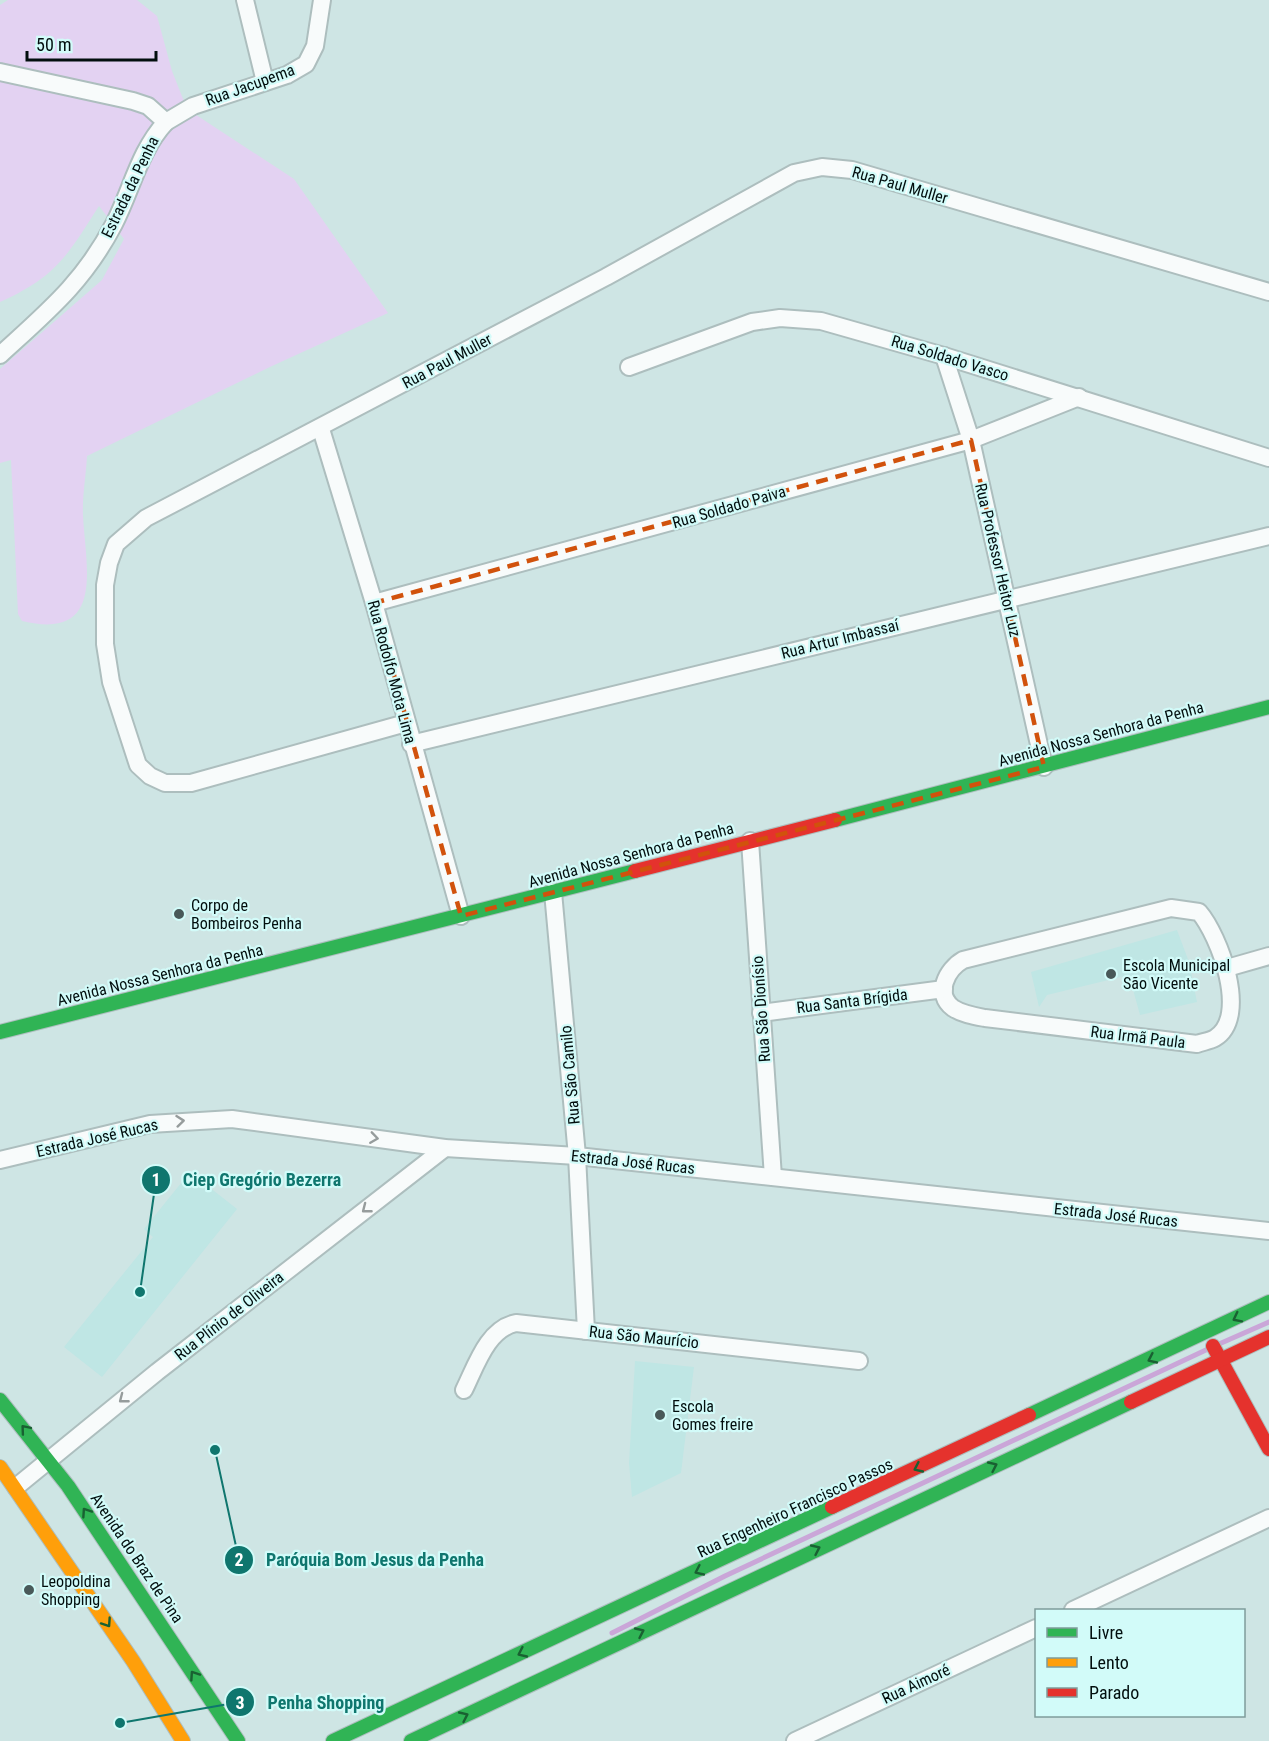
<svg xmlns="http://www.w3.org/2000/svg" width="1269" height="1741" font-family="'Roboto Condensed',sans-serif">
<style>
.built{fill:#bfe6e4}
.green{fill:#e3d2f2}
.lines{fill:none;stroke-linecap:round;stroke-linejoin:round}
.stream{stroke:#caa6d8;stroke-width:5}
.street-casing{stroke:#adbebe;stroke-width:20}
.fast-casing{stroke:#adbebe;stroke-width:16}
.slow-casing{stroke:#adbebe;stroke-width:16}
.jam-casing{stroke:#adbebe;stroke-width:16}
.street{stroke:#f8fbfb;stroke-width:16}
.fast{stroke:#30b455;stroke-width:14}
.slow{stroke:#ff9f0a;stroke-width:14}
.jam{stroke:#e5322d;stroke-width:14}
.oneway{stroke:#969c9c}
.oneway2{stroke:#196132}
.marked{fill:none;stroke:#d1520c;stroke-width:4.5;stroke-dasharray:12 8;stroke-linejoin:round}
.poi-dot{fill:#495959;stroke:#d2fbf9;stroke-width:2}
.labels{text-anchor:middle;dominant-baseline:central;stroke-width:4.5;stroke-linejoin:round;paint-order:stroke}
.street-label{font-size:16px;fill:#020e0e;stroke:#d2fbf9}
.poi-label{font-size:16px;fill:#020e0e;stroke:#d2fbf9;text-anchor:start}
.leader{fill:none;stroke:#0f766e;stroke-width:2}
.callout-dot{fill:#0f766e;stroke:#d2fbf9;stroke-width:2}
.mark-label{font-size:18px;text-anchor:middle;font-weight:bold;fill:#fff}
.callout-label{font-size:18px;text-anchor:middle;font-weight:bold;fill:#0f766e;stroke:#d2fbf9;stroke-width:4.5;stroke-linejoin:round;paint-order:stroke}
</style>
<rect width="100%" height="100%" fill="#cee5e4"/>
<g class="built">
<polygon points="1177,930 1189,962 1197,1002 1140,1015 1129,975 1047,995 1039,1007 1031,972"/>
<polygon points="190,1172 237,1209 102,1377 64,1347 153,1237 144,1229"/>
<polygon points="635,1361 694,1367 681,1473 632,1497 629,1463"/>
</g>
<path class="green" d="M 8,0 L 137,0 L 157,16 L 172,71 L 187,109 L 294,179 L 388,313 L 272,366 L 87,456 C 86,476 82,497 83,516 C 86,569 105,641 22,621 L 18,614 L 11,460 L 0,463 L 0,369 L 102,280 L 124,239 L 99,206 C 67,256 56,277 0,302 L 0,5 Z"/>
<g class="lines">
<g class="stream">
<polyline points="1219,1344 1269,1322"/>
<polyline points="612,1633 725,1576 1208,1349"/>
</g>
<g class="street-casing">
<g id="street">
<polyline points="245,0 265,82"/>
<path d="M 0,72 L 133,101 L 148,106 L 166,122 C 139,151 132,189 114,224 C 84,282 47,312 0,355"/>
<polyline points="166,122 193,106 287,75 306,64 315,46 322,0"/>
<polyline points="944,356 971,440 1044,767"/>
<polyline points="629,367 752,322 780,318 821,321 944,356 1269,458"/>
<polyline points="321,429 374,603 461,916"/>
<polyline points="374,603 971,440 1079,397"/>
<polyline points="406,723 191,783 165,783 150,776 138,765 111,682 105,644 105,585 109,563 116,544 146,518 606,277 794,173 822,167 852,170 1269,292"/>
<polyline points="411,744 1269,536"/>
<polyline points="750,841 773,1177"/>
<polyline points="553,892 577,1156 586,1331"/>
<path d="M 1171,908 L 1199,912 C 1219,935 1250,1017 1215,1038 C 1210,1041 1202,1042 1197,1044 L 985,1018 C 974,1016 962,1014 953,1008 C 934,994 947,969 963,960 Z"/>
<polyline points="1227,968 1269,956"/>
<polyline points="761,1013 944,989"/>
<polyline points="0,1160 150,1124 232,1119 445,1148 577,1156 1269,1231"/>
<path d="M 464,1390 C 476,1366 487,1329 516,1323 L 859,1361"/>
<polyline points="16,1487 157,1372 445,1148"/>
<polyline points="1073,1610 1269,1518"/>
<polyline points="795,1741 1036,1628"/>
</g>
</g>
<g class="fast-casing">
<g id="fast">
<polyline points="835,820 1269,707"/>
<polyline points="0,1032 635,871"/>
<polyline points="0,1400 68,1486 238,1741"/>
<polyline points="1029,1415 1269,1302"/>
<polyline points="333,1741 832,1507"/>
<polyline points="411,1741 1131,1402"/>
</g>
</g>
<g class="slow-casing">
<polyline id="slow" points="0,1467 133,1661 183,1741"/>
</g>
<g class="jam-casing">
<g id="jam">
<polyline points="635,871 835,820"/>
<polyline points="1213,1346 1269,1449"/>
<polyline points="1131,1402 1269,1337"/>
<polyline points="832,1507 1029,1415"/>
</g>
</g>
<use href="#street" class="street"/>
<use href="#fast" class="fast"/>
<use href="#slow" class="slow"/>
<use href="#jam" class="jam"/>
</g>
<defs><path id="oneway-chevron" d="M-2-3.5L2.5 0L-2 3.5" fill="none" stroke-width="1.6" stroke-linecap="round" stroke-linejoin="round" transform="scale(1.5)"/></defs>
<g class="oneway">
<use href="#oneway-chevron" transform="translate(180 1121) rotate(-6)"/>
<use href="#oneway-chevron" transform="translate(374 1138) rotate(8)"/>
<use href="#oneway-chevron" transform="translate(366 1209) rotate(142)"/>
<use href="#oneway-chevron" transform="translate(123 1399) rotate(142)"/>
</g>
<g class="oneway2">
<use href="#oneway-chevron" transform="translate(1237 1318) rotate(153)"/>
<use href="#oneway-chevron" transform="translate(1152 1359) rotate(155)"/>
<use href="#oneway-chevron" transform="translate(25 1429) rotate(-130)"/>
<use href="#oneway-chevron" transform="translate(993 1466) rotate(-25)"/>
<use href="#oneway-chevron" transform="translate(918 1468) rotate(155)"/>
<use href="#oneway-chevron" transform="translate(86 1512) rotate(-124)"/>
<use href="#oneway-chevron" transform="translate(816 1549) rotate(-25)"/>
<use href="#oneway-chevron" transform="translate(699 1571) rotate(155)"/>
<use href="#oneway-chevron" transform="translate(107 1623) rotate(56)"/>
<use href="#oneway-chevron" transform="translate(640 1632) rotate(-25)"/>
<use href="#oneway-chevron" transform="translate(522 1653) rotate(155)"/>
<use href="#oneway-chevron" transform="translate(194 1675) rotate(-124)"/>
<use href="#oneway-chevron" transform="translate(464 1716) rotate(-25)"/>
</g>
<path class="marked" d="M 971,440 L 1044,767 L 461,916 L 374,603 Z"/>
<g class="poi-dot">
<circle cx="179" cy="914" r="6"/>
<circle cx="1111" cy="974" r="6"/>
<circle cx="660" cy="1415" r="6"/>
<circle cx="29" cy="1590" r="6"/>
</g>
<g class="labels">
<g class="street-label">
<text transform="translate(250 85) rotate(-20)">Rua Jacupema</text>
<text transform="translate(900 185) rotate(16)">Rua Paul Muller</text>
<text transform="translate(130 187) rotate(-64)">Estrada da Penha</text>
<text transform="translate(950 358) rotate(17)">Rua Soldado Vasco</text>
<text transform="translate(447 361) rotate(-28)">Rua Paul Muller</text>
<text transform="translate(729 507) rotate(-16)">Rua Soldado Paiva</text>
<text transform="translate(998 560) rotate(77)">Rua Professor Heitor Luz</text>
<text transform="translate(840 639) rotate(-14)">Rua Artur Imbassaí</text>
<text transform="translate(392 672) rotate(75)">Rua Rodolfo Mota Lima</text>
<text transform="translate(1101 734) rotate(-15)">Avenida Nossa Senhora da Penha</text>
<text transform="translate(631 855) rotate(-15)">Avenida Nossa Senhora da Penha</text>
<text transform="translate(160 975) rotate(-14)">Avenida Nossa Senhora da Penha</text>
<text transform="translate(852 1001) rotate(-7)">Rua Santa Brígida</text>
<text transform="translate(761 1009) rotate(-94)">Rua São Dionísio</text>
<text transform="translate(1138 1037) rotate(7)">Rua Irmã Paula</text>
<text transform="translate(570 1075) rotate(-95)">Rua São Camilo</text>
<text transform="translate(97 1138) rotate(-13)">Estrada José Rucas</text>
<text transform="translate(633 1162) rotate(6)">Estrada José Rucas</text>
<text transform="translate(1116 1215) rotate(6)">Estrada José Rucas</text>
<text transform="translate(229 1316) rotate(-38)">Rua Plínio de Oliveira</text>
<text transform="translate(644 1337) rotate(6)">Rua São Maurício</text>
<text transform="translate(795 1508) rotate(-25)">Rua Engenheiro Francisco Passos</text>
<text transform="translate(137 1558) rotate(56)">Avenida do Braz de Pina</text>
<text transform="translate(916 1684) rotate(-25)">Rua Aimoré</text>
</g>
<g class="poi-label">
<text x="191" y="905">Corpo de<tspan x="191" dy="18">Bombeiros Penha</tspan></text>
<text x="1123" y="965">Escola Municipal<tspan x="1123" dy="18">São Vicente</tspan></text>
<text x="672" y="1406">Escola<tspan x="672" dy="18">Gomes freire</tspan></text>
<text x="41" y="1581">Leopoldina<tspan x="41" dy="18">Shopping</tspan></text>
</g>
</g>
<path class="leader" d="M140 1292L156 1180M215 1450L239 1560M120 1723L240 1702"/>
<g class="callout-dot">
<circle cx="140" cy="1292" r="6"/>
<circle cx="215" cy="1450" r="6"/>
<circle cx="120" cy="1723" r="6"/>
<circle cx="156" cy="1180" r="15"/>
<circle cx="239" cy="1560" r="15"/>
<circle cx="240" cy="1702" r="15"/>
</g>
<g class="mark-label">
<text x="156" y="1186">1</text>
<text x="239" y="1566">2</text>
<text x="240" y="1709">3</text>
</g>
<g class="callout-label">
<text x="262" y="1186">Ciep Gregório Bezerra</text>
<text x="375" y="1566">Paróquia Bom Jesus da Penha</text>
<text x="326" y="1709">Penha Shopping</text>
</g>
<rect x="1035" y="1609" width="210" height="108" fill="#d2fbf9" stroke="#7f9c9b" stroke-width="1.5"/>
<rect x="1047" y="1628" width="30" height="9" fill="#30b455" stroke="#7f9c9b" stroke-width="1.5"/>
<text x="1089" y="1639" font-size="18" fill="#020e0e">Livre</text>
<rect x="1047" y="1658" width="30" height="9" fill="#ff9f0a" stroke="#7f9c9b" stroke-width="1.5"/>
<text x="1089" y="1669" font-size="18" fill="#020e0e">Lento</text>
<rect x="1047" y="1688" width="30" height="9" fill="#e5322d" stroke="#7f9c9b" stroke-width="1.5"/>
<text x="1089" y="1699" font-size="18" fill="#020e0e">Parado</text>
<path d="M27 51v9h129v-9" fill="none" stroke="#020e0e" stroke-width="3"/>
<text x="36" y="51" font-size="18" fill="#020e0e" stroke="#d2fbf9" stroke-width="4.5" paint-order="stroke">50 m</text>
</svg>
